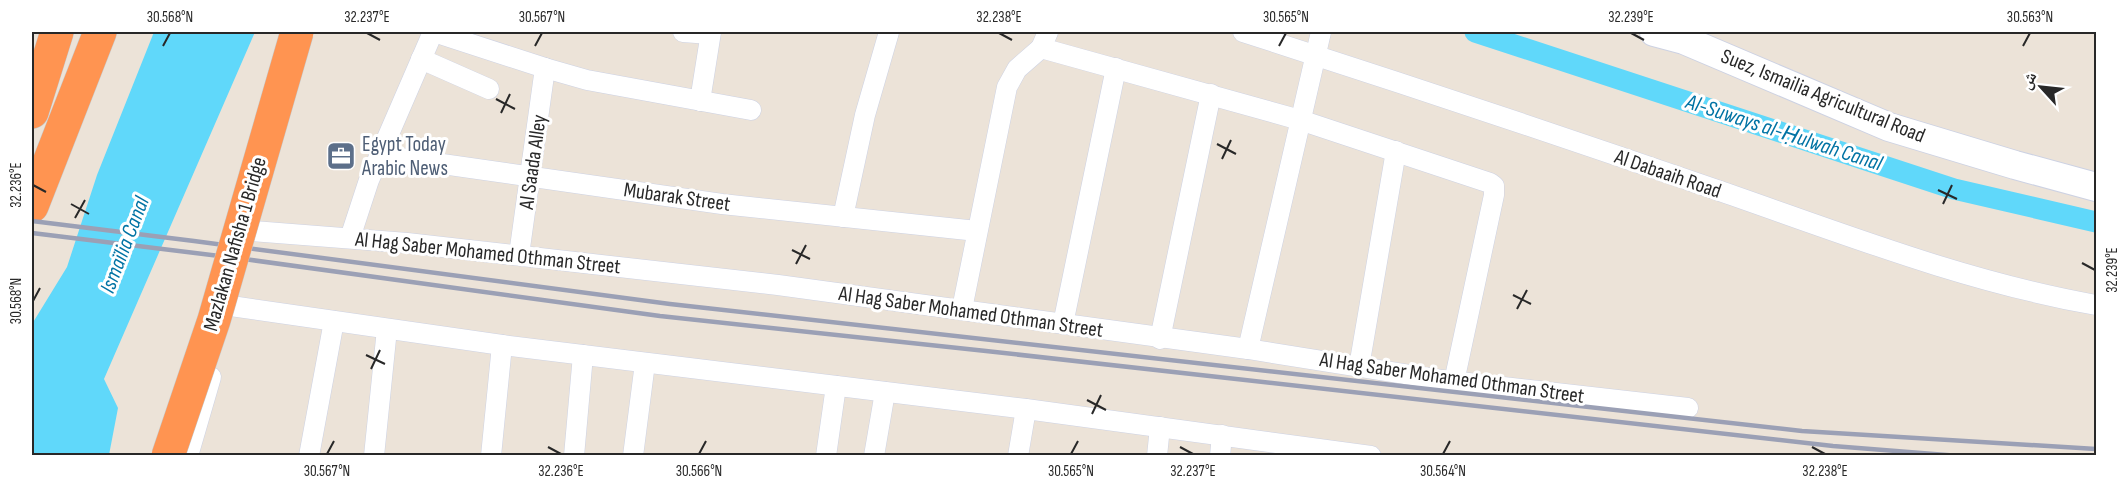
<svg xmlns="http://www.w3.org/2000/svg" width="2128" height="487" font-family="'Sofia Sans Condensed','Noto Naskh Arabic',sans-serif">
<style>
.water{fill:#60d8fa}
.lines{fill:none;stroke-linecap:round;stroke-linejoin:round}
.canal{stroke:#60d8fa;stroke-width:21}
.street-casing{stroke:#cdd2e3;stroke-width:21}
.secondary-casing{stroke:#cdd2e3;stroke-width:30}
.highway-casing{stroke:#c7c7c7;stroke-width:34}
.street{stroke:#fff;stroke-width:20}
.secondary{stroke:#fff;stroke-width:28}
.highway{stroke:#ff9451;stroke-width:33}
.rail{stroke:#9ba0b5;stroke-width:4.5}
.highway-bridge-casing{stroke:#c7c7c7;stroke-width:34;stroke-linecap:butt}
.highway-bridge{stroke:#ff9451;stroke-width:33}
.ticks{fill:none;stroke:#282828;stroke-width:2}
.labels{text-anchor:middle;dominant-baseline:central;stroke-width:6;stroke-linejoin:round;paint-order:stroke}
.street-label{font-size:21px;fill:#282828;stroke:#fff}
.service-label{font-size:21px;fill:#4e5e75;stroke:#fff;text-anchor:start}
.water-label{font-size:22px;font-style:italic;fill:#0173a4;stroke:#fff}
.neatline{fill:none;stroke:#282828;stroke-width:2}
.ticks-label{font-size:15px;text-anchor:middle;fill:#282828}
</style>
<rect width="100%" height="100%" fill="#ece3d8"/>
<polygon class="water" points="154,32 255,32 104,379 118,408 109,455 32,455 32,324 67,267 97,175"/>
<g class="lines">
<polyline class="canal" points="1475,32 1954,189 2096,222"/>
<g class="street-casing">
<g id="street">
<polyline points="434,32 545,68 587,80 751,110"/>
<polyline points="683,32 710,34"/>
<path d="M 1243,32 C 1402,83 1561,136 1720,191 C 1844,234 1966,282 2096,305"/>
<polyline points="1041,48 1300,120 1490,183 1494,186 1494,195 1454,382"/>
<polyline points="421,59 489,89"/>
<polyline points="700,101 711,32"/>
<polyline points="379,155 722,204 977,231"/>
<polyline points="843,217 865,115 889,32"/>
<polyline points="252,231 407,243 778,285 1248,349 1442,380 1688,408"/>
<polyline points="350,238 369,180 433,32"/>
<polyline points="519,255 545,68"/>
<polyline points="231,306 502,345 1026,409 1371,456"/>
<polyline points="962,309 1007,87 1017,69 1041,48 1048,32"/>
<polyline points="1063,324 1116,68"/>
<polyline points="1160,339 1211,94"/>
<polyline points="1248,349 1321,32"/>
<polyline points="1359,367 1396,151"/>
<polyline points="188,456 211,377"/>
<polyline points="309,456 334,321"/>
<polyline points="374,456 387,329"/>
<polyline points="491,456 502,345"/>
<polyline points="574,456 583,355"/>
<polyline points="633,456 645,363"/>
<polyline points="826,456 836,386"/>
<polyline points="874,456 885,392"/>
<polyline points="1018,456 1026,409"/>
<polyline points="1157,456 1160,427"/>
<polyline points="1220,456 1222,435"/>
</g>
</g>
<g class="secondary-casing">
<polyline id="secondary" points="1654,32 1684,40 1889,127 2015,165 2096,187"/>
</g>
<g class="highway-casing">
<g id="highway">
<polyline points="32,112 57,32"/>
<polyline points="32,206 100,32"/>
</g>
</g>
<use href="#street" class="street"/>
<use href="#secondary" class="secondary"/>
<use href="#highway" class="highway"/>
<g class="rail">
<polyline points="32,221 194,241 670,304 1802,431 2096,449"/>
<polyline points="32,233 244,259 660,316 986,351 1833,446 1959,456"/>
</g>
<g class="highway-bridge-casing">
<polyline id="highway-bridge" points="168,456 214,320 297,32"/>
</g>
<use href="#highway-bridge" class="highway-bridge"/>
</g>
<path class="ticks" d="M 367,33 L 380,40M 999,33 L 1012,40M 1631,33 L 1644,40M 163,46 L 170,33M 535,46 L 542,33M 1279,46 L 1286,33M 2023,46 L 2030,33M 496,99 L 515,109M 501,113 L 510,94M 1217,144 L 1236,154M 1222,159 L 1231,140M 33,185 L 46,192M 1938,190 L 1957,199M 71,204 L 89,214M 1943,204 L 1952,185M 75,218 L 85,200M 792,250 L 810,259M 2082,263 L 2095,270M 796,264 L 806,245M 1513,295 L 1531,304M 33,301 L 40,288M 1517,309 L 1527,290M 366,355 L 385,364M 371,369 L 380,350M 1087,400 L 1106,410M 1092,414 L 1101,395M 548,447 L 561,454M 1180,447 L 1193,454M 1812,447 L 1825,454M 327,454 L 334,441M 699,454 L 706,441M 1071,454 L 1078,441M 1443,454 L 1450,441"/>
<defs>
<g id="office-square" transform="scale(1.5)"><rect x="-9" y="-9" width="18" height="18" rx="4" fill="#5c6f8a" stroke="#fff"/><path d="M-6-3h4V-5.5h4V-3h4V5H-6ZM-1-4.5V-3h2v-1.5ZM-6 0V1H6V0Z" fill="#fff"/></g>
</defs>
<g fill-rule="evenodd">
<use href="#office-square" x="341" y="156"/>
</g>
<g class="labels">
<g class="street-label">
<text transform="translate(1823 96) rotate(22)">Suez, Ismailia Agricultural Road</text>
<text transform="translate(533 162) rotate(-82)">Al Saada Alley</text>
<text transform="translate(1668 174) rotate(19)">Al Dabaaih Road</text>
<text transform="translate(677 197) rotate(8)">Mubarak Street</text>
<text transform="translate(235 244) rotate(-74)">Mazlakan Nafisha 1 Bridge</text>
<text transform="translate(488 253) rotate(6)">Al Hag Saber Mohamed Othman Street</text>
<text transform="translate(971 312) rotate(8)">Al Hag Saber Mohamed Othman Street</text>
<text transform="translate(1452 378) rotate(8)">Al Hag Saber Mohamed Othman Street</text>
</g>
<g class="service-label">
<text x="362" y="144">Egypt Today<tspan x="362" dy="24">Arabic News</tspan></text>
</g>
<g class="water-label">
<text transform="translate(1784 133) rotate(18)">Al-Suways al-Ḥulwah Canal</text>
<text transform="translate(125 245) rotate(-69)">Ismaïlia Canal</text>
</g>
</g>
<rect width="2128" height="487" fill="none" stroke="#ffffff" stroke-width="66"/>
<g transform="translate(2041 87) rotate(297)" stroke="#ffffff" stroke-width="4.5" paint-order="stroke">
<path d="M0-4.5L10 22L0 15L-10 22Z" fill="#282828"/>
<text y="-9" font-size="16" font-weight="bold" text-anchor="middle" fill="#282828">ش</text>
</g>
<rect x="33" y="33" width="2062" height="421" class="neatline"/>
<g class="ticks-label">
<text x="170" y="22">30.568°N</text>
<text x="367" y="22">32.237°E</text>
<text x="542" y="22">30.567°N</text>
<text x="999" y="22">32.238°E</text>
<text x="1286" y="22">30.565°N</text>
<text x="1631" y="22">32.239°E</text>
<text x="2030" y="22">30.563°N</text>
<text transform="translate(16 185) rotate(-90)" y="5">32.236°E</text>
<text transform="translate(2112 270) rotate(-90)" y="5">32.239°E</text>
<text transform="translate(16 301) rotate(-90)" y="5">30.568°N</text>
<text x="327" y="476">30.567°N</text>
<text x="561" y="476">32.236°E</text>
<text x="699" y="476">30.566°N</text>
<text x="1071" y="476">30.565°N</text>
<text x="1193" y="476">32.237°E</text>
<text x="1443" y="476">30.564°N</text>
<text x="1825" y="476">32.238°E</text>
</g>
</svg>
